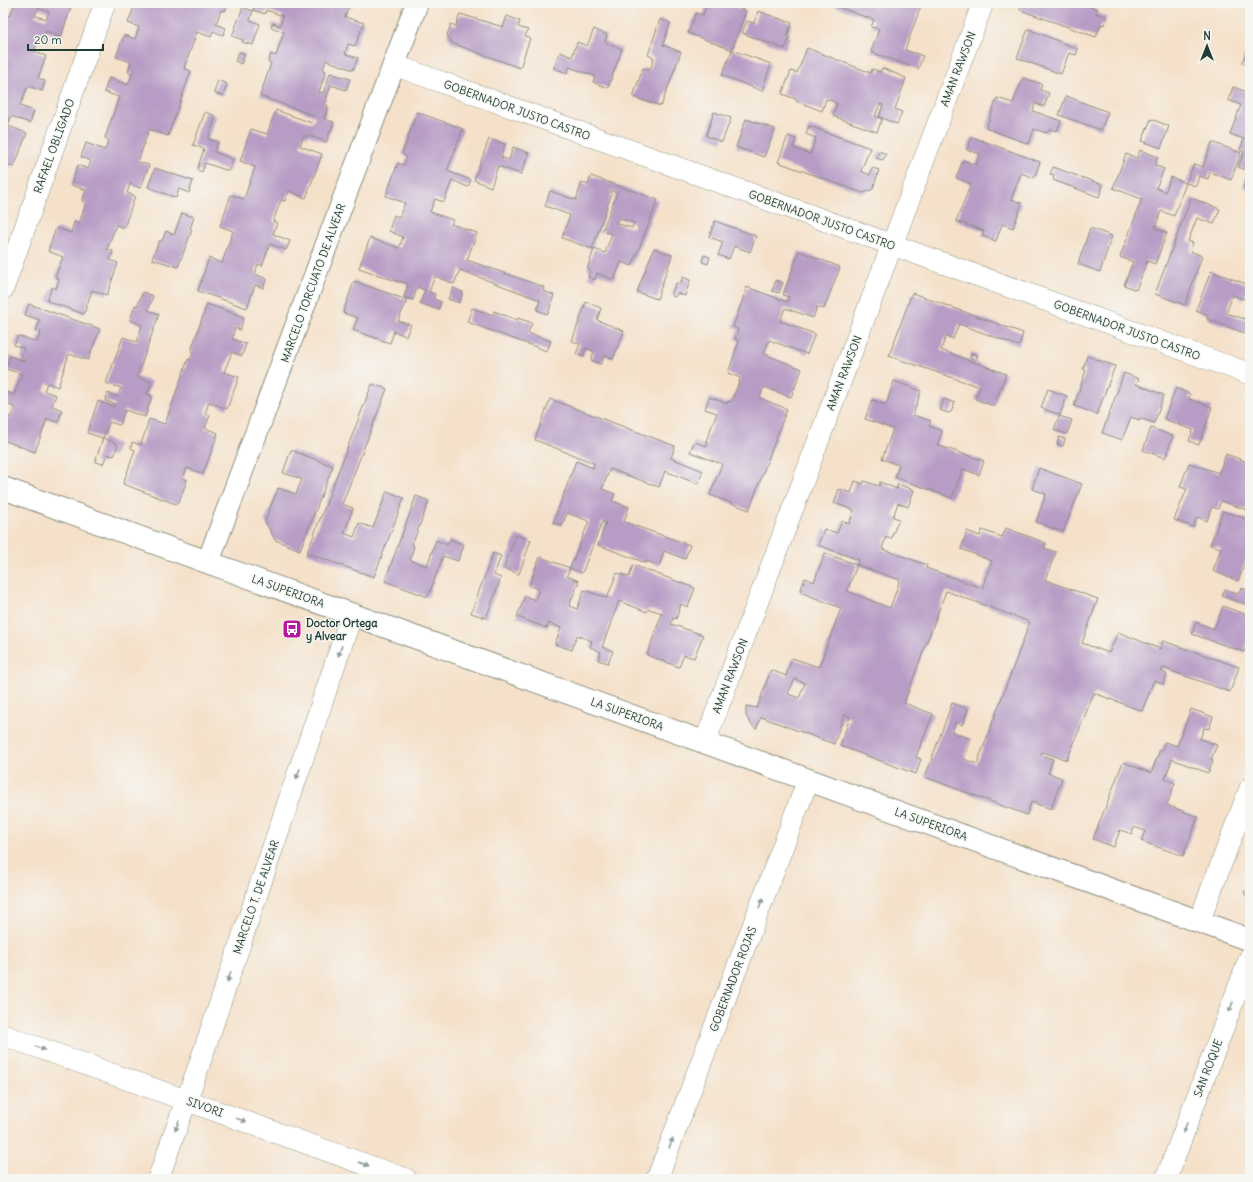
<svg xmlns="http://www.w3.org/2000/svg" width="1253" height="1182" font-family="Delius,sans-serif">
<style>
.building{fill:#b79cc5;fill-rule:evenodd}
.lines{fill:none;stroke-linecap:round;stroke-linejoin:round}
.street-casing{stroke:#8a8f7f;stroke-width:22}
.secondary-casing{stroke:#8a8f7f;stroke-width:24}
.primary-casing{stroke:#8a8f7f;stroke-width:24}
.street{stroke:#fff;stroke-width:21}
.secondary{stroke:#fff;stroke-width:22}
.primary{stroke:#fff;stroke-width:22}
.oneway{fill:#8f9e9a}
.labels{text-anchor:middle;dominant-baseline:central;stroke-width:3;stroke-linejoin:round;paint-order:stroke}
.street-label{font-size:11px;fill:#1f3d34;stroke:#f6f6f2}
.poi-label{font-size:11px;font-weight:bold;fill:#1f3d34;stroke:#f6f6f2;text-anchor:start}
</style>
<rect width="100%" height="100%" fill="#f6f6f2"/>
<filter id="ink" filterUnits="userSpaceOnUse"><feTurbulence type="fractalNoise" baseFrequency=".025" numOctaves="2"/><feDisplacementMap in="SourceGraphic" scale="8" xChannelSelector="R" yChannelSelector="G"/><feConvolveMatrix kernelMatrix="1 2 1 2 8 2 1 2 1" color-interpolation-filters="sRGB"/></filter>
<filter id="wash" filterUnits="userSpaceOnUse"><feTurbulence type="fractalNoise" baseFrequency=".012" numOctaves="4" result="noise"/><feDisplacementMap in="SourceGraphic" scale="16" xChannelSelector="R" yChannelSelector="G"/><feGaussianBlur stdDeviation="0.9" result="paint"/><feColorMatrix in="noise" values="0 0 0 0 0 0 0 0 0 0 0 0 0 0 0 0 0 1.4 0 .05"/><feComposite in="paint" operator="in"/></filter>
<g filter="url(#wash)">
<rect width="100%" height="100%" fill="#f5e1ca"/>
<g id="blocks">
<g class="building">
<path d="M 15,3 L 72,4 L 61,37 L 46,31 L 42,42 L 38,41 L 34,51 L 46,56 L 38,78 L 45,81 L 42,91 L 28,86 L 20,106 L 34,111 L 30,123 L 11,116 L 8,126 L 27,133 L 14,167 L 3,163 L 3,14 L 10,16 ZM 38,8 L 49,12 L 46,19 L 35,16 Z"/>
<polygon points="150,3 228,3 225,11 221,10 216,24 226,28 223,35 213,31 211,37 197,32 184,68 191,71 168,136 149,129 138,162 149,165 141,188 130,184 127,193 135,196 124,228 116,225 107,249 113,251 110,260 118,263 107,295 92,290 84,314 47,301 52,287 56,289 59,279 55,277 63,257 48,251 56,228 71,233 74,222 79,224 86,203 82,201 86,190 71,185 78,165 88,169 91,161 81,157 86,143 105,150 109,140 105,138 119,97 104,92 109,78 128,85 132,74 128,72 131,62 116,57 124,35 135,39 139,27 128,23 135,4 148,8"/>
<polygon points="256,3 306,3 312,5 313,3 355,3 353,7 349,6 345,17 364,23 355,46 348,44 345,54 358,58 353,70 326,60 323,70 326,71 319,92 323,93 330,73 350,79 346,90 331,85 324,104 328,106 324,119 334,122 326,142 308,135 307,137 304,135 300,146 322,154 306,198 289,191 285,201 281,200 273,221 277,223 273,234 290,241 286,250 270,244 262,266 258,264 255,274 267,279 263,288 255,285 247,308 198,291 209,258 222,263 233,231 220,226 231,195 244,199 255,167 240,161 251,129 267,134 276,110 312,123 315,116 260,96 271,63 268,62 271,54 276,56 284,32 271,27 273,23 280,26 283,16 266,10 265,14 253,10"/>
<polygon points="707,3 726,3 746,11 732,50 688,33 696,13 703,15"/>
<polygon points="827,3 922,3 905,50 923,56 918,69 871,52 879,29 871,27 874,20"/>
<polygon points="1022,3 1082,3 1082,4 1098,9 1096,13 1107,17 1104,25 1101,24 1096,37 1020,10"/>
<polygon points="243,7 253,11 250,20 260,24 253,45 242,42 243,40 232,36"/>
<polygon points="758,11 792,23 787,36 790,37 785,49 742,33 747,21 754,23"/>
<polygon points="460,14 503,27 507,16 520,21 518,27 528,30 525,36 530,38 520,68 452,43 447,35 451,24 456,26"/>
<polygon points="660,19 670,23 663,45 681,52 661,106 633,97 643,68 650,70 654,58 648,55"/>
<polygon points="594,29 607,35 605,42 622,49 608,88 593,82 595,76 569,67 567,73 554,68 560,52 572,57 577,42 587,46"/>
<polygon points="1028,29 1078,49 1076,55 1069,53 1061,74 1017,58"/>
<polygon points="1250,43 1250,66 1242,63"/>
<polygon points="807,48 871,73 872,69 880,72 882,68 906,78 895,109 902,112 897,124 879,117 883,105 880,104 875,116 882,119 877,132 833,116 837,104 832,101 826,99 822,111 796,101 796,99 782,94 791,71 797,73"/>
<polygon points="732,50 771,64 762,91 722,75"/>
<polygon points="239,52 245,54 241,64 235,61"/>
<polygon points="1023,78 1042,84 1040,90 1049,93 1044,107 1035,103 1033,111 1061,121 1057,131 1050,129 1047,133 1034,129 1029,144 986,128 997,98 1013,103"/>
<polygon points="218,80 227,84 223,96 214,93"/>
<polygon points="1233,87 1250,93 1250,168 1249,171 1238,167 1244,152 1240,150 1244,139 1230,134 1241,105 1228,100"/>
<polygon points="1066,96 1108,112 1101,130 1059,115"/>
<polygon points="205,112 216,116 208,139 218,142 214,152 233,159 229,171 205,163 202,172 197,170 204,149 193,145"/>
<polygon points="417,112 463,129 447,171 471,180 468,187 452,180 444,202 435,199 430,212 453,220 451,224 477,233 467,260 544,287 543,291 554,295 548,314 537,310 540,300 460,270 454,284 435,276 429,292 435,294 434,299 441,302 438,310 420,303 425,290 417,287 413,300 404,297 408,284 399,281 399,282 359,268 370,238 399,248 403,237 389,231 394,215 399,217 405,203 386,196 398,163 404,165 407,157 402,154"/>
<polygon points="714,112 731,118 722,142 706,136"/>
<polygon points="746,119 775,129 764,157 736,147"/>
<polygon points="1151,119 1169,126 1161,148 1142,141"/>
<polygon points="809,126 870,148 861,171 870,175 872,168 879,170 873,189 863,193 778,162 788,136 796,139 793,148 810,154 816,138 806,134"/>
<polygon points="972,137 1040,162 1034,178 1021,173 1011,199 1022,203 1013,228 1002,224 996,241 982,236 984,231 956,221 971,184 956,178 963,160 976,165 980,154 967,150"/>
<polygon points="489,139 505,144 501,157 509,160 513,147 529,153 521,174 498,166 491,187 474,180"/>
<polygon points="1212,142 1241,153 1231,180 1210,172 1208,179 1199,176 1196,186 1186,183 1194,164 1203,167"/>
<polygon points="1140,150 1158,157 1155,165 1164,169 1156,188 1165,192 1171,177 1186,183 1174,216 1161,211 1155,228 1167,233 1155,264 1147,261 1136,290 1124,285 1133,262 1120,257 1142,199 1113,188 1126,154 1137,158"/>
<polygon points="879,151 886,154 883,160 876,158"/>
<polygon points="1053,167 1103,185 1099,197 1053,180 1054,175 1050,174"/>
<polygon points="155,168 193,181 189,193 179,189 176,198 148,187"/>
<polygon points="1248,174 1250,175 1250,189 1243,187"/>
<path d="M 591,176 L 658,200 L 632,266 L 621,262 L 614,280 L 597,273 L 595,280 L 588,277 L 590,270 L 587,269 L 594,249 L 605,253 L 612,234 L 602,231 L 617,193 L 611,190 L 611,193 L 612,193 L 592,249 L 562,238 L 570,215 L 545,206 L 550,191 L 576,200 L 582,182 L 588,185 ZM 618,218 L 634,223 L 632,228 L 616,223 Z"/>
<polygon points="1191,198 1220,209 1214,224 1197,218 1188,241 1193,243 1190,251 1202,256 1185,305 1155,294"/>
<polygon points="182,213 194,217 190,229 192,230 178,267 152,259 159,241 162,241 166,231 174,235"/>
<polygon points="715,221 756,236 750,252 734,246 729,259 718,255 723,242 709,237"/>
<polygon points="1090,228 1112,236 1100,272 1078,264"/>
<polygon points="654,248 672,255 657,299 637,292"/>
<polygon points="799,251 840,267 824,309 817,307 813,318 785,308 780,321 815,334 807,354 769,340 764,354 802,369 791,397 764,387 760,397 760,398 787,409 749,510 710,495 722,464 690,452 694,442 707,446 708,442 706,441 717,413 705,409 710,397 727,404 728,401 731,402 737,388 740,378 728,373 739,341 735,339 738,329 733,327 747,287 787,302 789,297 783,295"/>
<polygon points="704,255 710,257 708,264 702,262"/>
<polygon points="1211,271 1249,285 1244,299 1233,295 1226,313 1248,320 1250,314 1250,335 1207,319 1208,315 1196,310"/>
<polygon points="683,277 690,280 685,296 677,293 675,297 671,295 676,283 680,284"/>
<polygon points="776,280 783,283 779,293 772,291"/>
<polygon points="354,281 407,300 398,321 411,325 406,336 394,331 390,343 353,330 358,318 343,313"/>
<polygon points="453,288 463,292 459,303 448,299"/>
<polygon points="143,292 153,296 148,310 159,314 137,377 152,382 147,394 152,396 145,417 125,410 120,425 109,422 103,438 87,433 98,401 114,407 115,404 105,401 108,393 117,397 121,388 106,383 123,337 137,342 142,325 130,320 135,305 137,306"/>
<polygon points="912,293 1023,333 1019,346 959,324 953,339 946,336 941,350 1006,374 994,406 975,399 980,387 889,356"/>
<polygon points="586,302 601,308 597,320 624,331 613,359 605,355 601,364 591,360 594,351 586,348 583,357 576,354 580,344 572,341"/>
<polygon points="29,304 100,329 88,360 69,354 58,387 47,383 44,391 56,395 52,406 62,410 58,422 47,419 35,452 3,440 3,427 6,416 11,417 14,407 3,403 3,391 14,395 22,374 6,369 10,356 25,362 26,361 21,359 24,348 14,345 18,336 37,342 41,332 36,331 40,320 25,315"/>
<polygon points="207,304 244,317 240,330 235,328 232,339 246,344 242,356 232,352 224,372 239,377 227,409 209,402 205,414 210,415 205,428 218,433 203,474 187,468 183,478 187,480 179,502 176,504 123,484 135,450 131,448 132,442 141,445 149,419 165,424 188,359 190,360 193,352 191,351"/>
<polygon points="472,308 493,315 494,311 517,320 518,318 532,323 528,333 551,341 547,351 467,322"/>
<polygon points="971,353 978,355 976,360 970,358"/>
<polygon points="1087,356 1115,366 1097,414 1074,406 1086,370 1083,369"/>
<polygon points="1124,373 1139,379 1136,384 1164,395 1154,423 1140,418 1139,420 1131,417 1122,440 1102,433"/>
<polygon points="894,381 921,391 913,415 931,421 929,426 942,431 937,445 984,461 979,475 963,469 952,498 895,477 899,465 882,459 893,429 865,419 872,400 886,405"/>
<polygon points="372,384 387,389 342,504 353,508 344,533 354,537 359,523 373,528 387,491 404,498 374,577 307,553"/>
<polygon points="1176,388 1190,394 1189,399 1212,407 1199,445 1189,441 1193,430 1164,419"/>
<polygon points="1048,389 1067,396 1060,415 1041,408"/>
<polygon points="550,399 675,446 671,458 703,471 698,484 665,471 659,487 610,469 602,489 615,494 612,501 629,507 624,522 690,545 685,559 664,551 659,566 647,561 646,563 598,545 606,523 602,522 582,573 570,568 589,521 567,513 562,526 553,523 576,461 593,468 594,463 535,440"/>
<polygon points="944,399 955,403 951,412 948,413 940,410"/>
<polygon points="1059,416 1072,420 1067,434 1054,430"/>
<polygon points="1151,428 1173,436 1165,458 1143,450"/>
<polygon points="1059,437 1065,439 1063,446 1057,444"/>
<polygon points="103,438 118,444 114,456 107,454 103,464 95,462"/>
<polygon points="291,450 333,466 300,550 275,540 265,521 278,488 296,494 302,479 283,473"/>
<polygon points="1226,454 1250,463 1250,511 1221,501 1218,509 1212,507 1207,521 1197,517 1193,527 1174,520 1187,489 1180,487 1189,463 1219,473"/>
<polygon points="1039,468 1082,484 1063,532 1036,522 1046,494 1032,489"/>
<path d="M 855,481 L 863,484 L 864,481 L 879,486 L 880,482 L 897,489 L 898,484 L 914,490 L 908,507 L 898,503 L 893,517 L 899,519 L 896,526 L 891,539 L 886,537 L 882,549 L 927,565 L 926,568 L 982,588 L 992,561 L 961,549 L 967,531 L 980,536 L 982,530 L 1002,537 L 1006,528 L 1046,543 L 1044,548 L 1056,552 L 1045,580 L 1098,599 L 1082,643 L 1109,653 L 1118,632 L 1160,649 L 1163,641 L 1239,667 L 1230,692 L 1163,668 L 1161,671 L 1167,674 L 1163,684 L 1154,680 L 1142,711 L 1094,693 L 1067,760 L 1042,752 L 1041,755 L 1053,759 L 1048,773 L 1062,778 L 1051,809 L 1031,802 L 1027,815 L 925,777 L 952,703 L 968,709 L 962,725 L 956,722 L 952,732 L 971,739 L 964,759 L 977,764 L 1030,622 L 946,591 L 904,703 L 933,714 L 916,757 L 921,759 L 916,774 L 840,746 L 850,717 L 844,715 L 834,744 L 761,717 L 756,729 L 751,724 L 746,716 L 746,706 L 757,708 L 771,670 L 786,676 L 792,658 L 819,667 L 841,608 L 800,592 L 805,578 L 814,582 L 825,553 L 857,565 L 847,591 L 890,608 L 900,580 L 857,565 L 859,560 L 818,545 L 824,529 L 837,533 L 842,521 L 849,524 L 854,510 L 834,503 L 839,489 L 851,493 ZM 795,679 L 805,683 L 799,698 L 788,694 Z"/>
<polygon points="416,496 429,501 412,545 414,546 410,560 427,566 436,540 447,545 450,539 464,545 458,561 443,556 428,597 385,581"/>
<polygon points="1223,511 1250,520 1250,558 1247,558 1238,581 1213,571 1221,548 1210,545"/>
<polygon points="516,535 531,540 519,574 504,568"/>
<polygon points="493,553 501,556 494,575 501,578 486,618 471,613"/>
<polygon points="540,557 570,568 567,576 579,581 569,606 577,609 584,590 607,598 617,573 629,577 633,565 695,588 688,607 681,604 676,619 673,618 671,624 703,635 694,658 684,655 679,667 647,655 662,613 649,609 647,612 619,601 602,647 613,651 608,663 598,660 601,652 590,647 592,641 577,635 572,650 555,644 561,628 549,623 547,628 517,617 525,596 535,600 539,589 529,586"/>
<polygon points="1241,588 1250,591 1250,606 1222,596 1225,589 1238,594"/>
<polygon points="1223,606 1250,616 1250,635 1244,652 1192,634 1196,622 1214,629"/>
<polygon points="1191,709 1213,717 1209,729 1204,728 1200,739 1217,745 1211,759 1213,760 1208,773 1172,759 1165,779 1175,783 1167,805 1198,817 1183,856 1141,841 1145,831 1134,827 1132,834 1120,830 1114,847 1093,839 1123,762 1151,773 1160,750 1161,751 1165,742 1177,746"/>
<polygon points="1250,888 1250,902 1244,892"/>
</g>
</g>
</g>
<g filter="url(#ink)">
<use href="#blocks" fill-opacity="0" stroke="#8a8f7f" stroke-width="1"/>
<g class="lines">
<g class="street-casing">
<g id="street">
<polyline points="394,65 1250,374"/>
<polyline points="3,289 105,3"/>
<polyline points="705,742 983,3"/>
<polyline points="1199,922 1250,788"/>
<polyline points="3,1035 406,1179"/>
<polyline points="158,1179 198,1068 352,614"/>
<polyline points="657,1179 808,780"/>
<polyline points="1166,1179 1250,957"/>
</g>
</g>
<g class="secondary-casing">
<polyline id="secondary" points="208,562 417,3"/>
</g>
<g class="primary-casing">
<polyline id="primary" points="3,488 1250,940"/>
</g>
<use href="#street" class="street"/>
<use href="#secondary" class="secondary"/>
<use href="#primary" class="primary"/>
</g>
<defs><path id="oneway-solid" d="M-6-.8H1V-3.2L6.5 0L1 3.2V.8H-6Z"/></defs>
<g class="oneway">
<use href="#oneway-solid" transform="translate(340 651) rotate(109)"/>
<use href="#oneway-solid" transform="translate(298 774) rotate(109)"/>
<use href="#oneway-solid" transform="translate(761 903) rotate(-69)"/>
<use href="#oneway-solid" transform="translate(229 977) rotate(109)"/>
<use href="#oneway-solid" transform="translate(1231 1007) rotate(111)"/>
<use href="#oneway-solid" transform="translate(40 1048) rotate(20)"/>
<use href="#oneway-solid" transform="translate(241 1120) rotate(20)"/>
<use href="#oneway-solid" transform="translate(177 1126) rotate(110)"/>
<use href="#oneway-solid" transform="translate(1185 1128) rotate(111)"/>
<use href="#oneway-solid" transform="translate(671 1143) rotate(-69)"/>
<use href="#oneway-solid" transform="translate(364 1164) rotate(20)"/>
</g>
</g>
<defs>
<g id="bus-square" transform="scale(1)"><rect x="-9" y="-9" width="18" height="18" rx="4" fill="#b5179e" stroke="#f6f6f2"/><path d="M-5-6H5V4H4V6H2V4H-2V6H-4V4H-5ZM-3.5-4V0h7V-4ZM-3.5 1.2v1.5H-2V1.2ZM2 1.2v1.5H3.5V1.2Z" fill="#fff"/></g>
</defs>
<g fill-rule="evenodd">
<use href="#bus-square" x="292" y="629"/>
</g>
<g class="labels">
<g class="street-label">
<text transform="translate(958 69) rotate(-69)">AMAN RAWSON</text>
<text transform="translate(517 110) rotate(20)">GOBERNADOR JUSTO CASTRO</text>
<text transform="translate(54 146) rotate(-70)">RAFAEL OBLIGADO</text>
<text transform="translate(822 220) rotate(20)">GOBERNADOR JUSTO CASTRO</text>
<text transform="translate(313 283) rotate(-70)">MARCELO TORCUATO DE ALVEAR</text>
<text transform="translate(1127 330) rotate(20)">GOBERNADOR JUSTO CASTRO</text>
<text transform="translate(844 373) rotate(-69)">AMAN RAWSON</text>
<text transform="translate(288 591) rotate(20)">LA SUPERIORA</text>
<text transform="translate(730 676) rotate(-69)">AMAN RAWSON</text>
<text transform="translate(627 714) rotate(20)">LA SUPERIORA</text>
<text transform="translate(931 824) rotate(20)">LA SUPERIORA</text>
<text transform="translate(256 897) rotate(-71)">MARCELO T. DE ALVEAR</text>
<text transform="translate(733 979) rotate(-69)">GOBERNADOR ROJAS</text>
<text transform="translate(1208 1068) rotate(-69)">SAN ROQUE</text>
<text transform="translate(205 1107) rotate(20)">SIVORI</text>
</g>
<g class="poi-label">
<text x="306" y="623">Doctor Ortega<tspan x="306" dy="13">y Alvear</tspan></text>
</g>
</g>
<rect width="1253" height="1182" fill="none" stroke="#f6f6f2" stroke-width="16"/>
<g transform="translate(1207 46)" stroke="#f6f6f2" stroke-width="3" paint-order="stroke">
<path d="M0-3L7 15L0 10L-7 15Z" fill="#1f3d34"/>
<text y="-6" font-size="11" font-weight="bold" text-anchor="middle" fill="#1f3d34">N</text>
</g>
<path d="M28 44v6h75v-6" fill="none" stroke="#1f3d34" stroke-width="2"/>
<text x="34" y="44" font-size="12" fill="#1f3d34" stroke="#f6f6f2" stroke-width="3" paint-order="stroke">20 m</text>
</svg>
